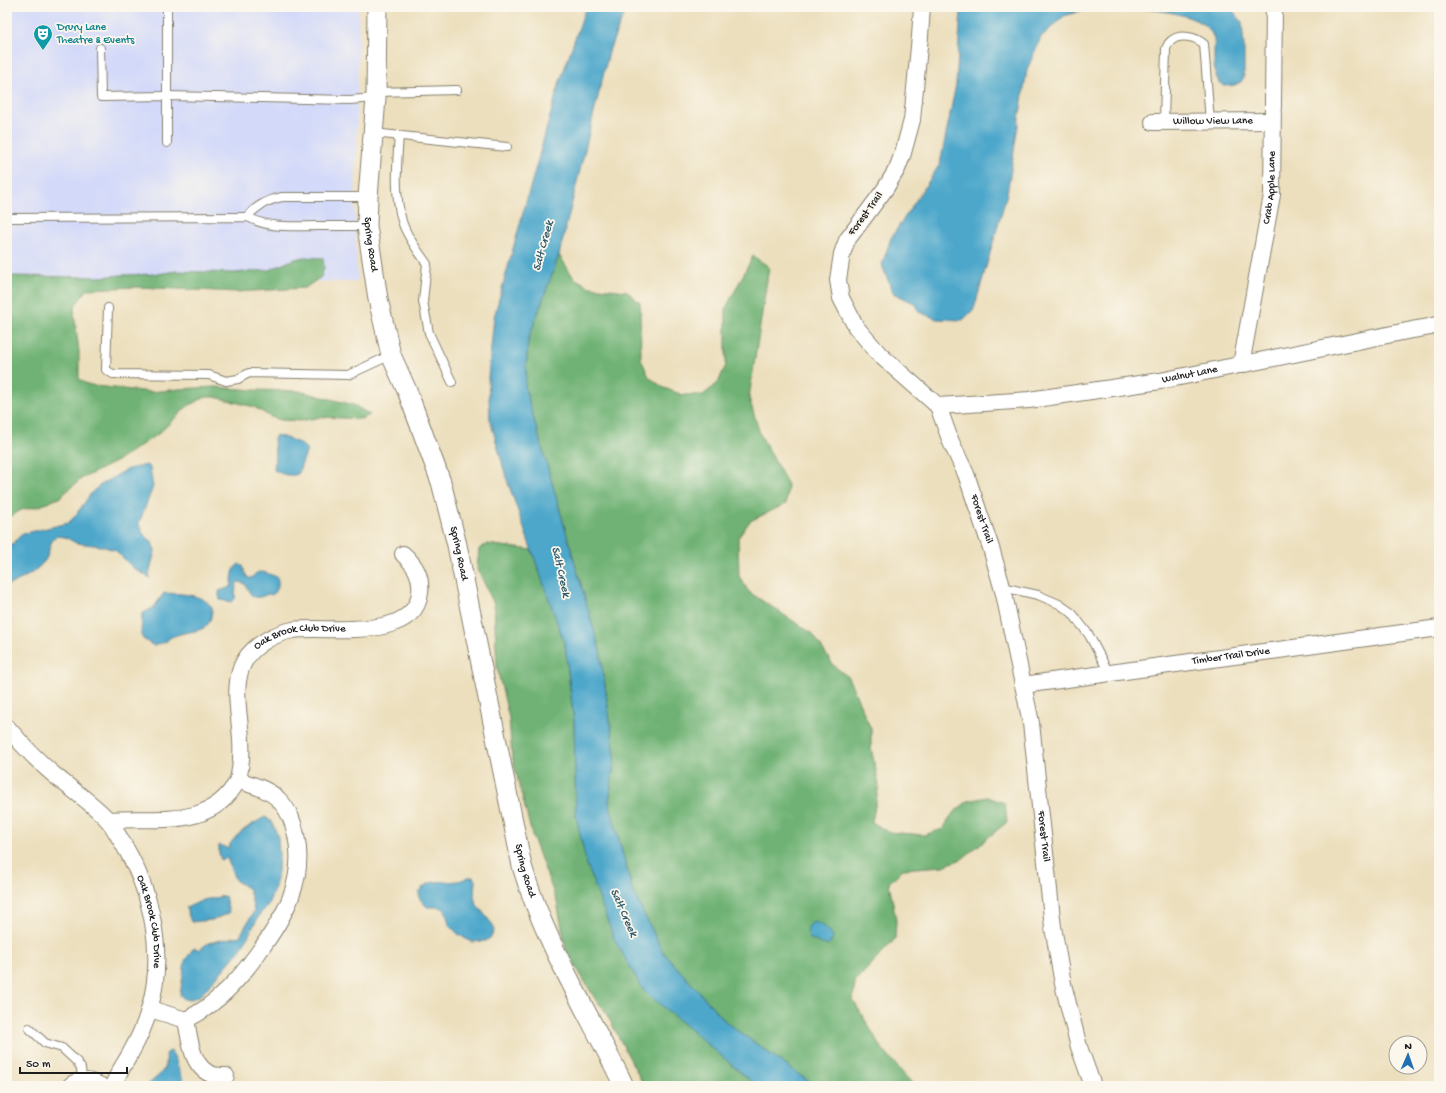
<svg xmlns="http://www.w3.org/2000/svg" width="1446" height="1093" font-family="'Gochi Hand',sans-serif">
<style>
.built{fill:#d3d9f9}
.forest{fill:#6fb275;stroke:#466748}
.water{fill:#4da7cb;stroke:#346274}
.lines{fill:none;stroke-linecap:round;stroke-linejoin:round}
.service-casing{stroke:#847e6c;stroke-width:10}
.minor-casing{stroke:#847e6c;stroke-width:18}
.tertiary-casing{stroke:#847e6c;stroke-width:21}
.service{stroke:#fff;stroke-width:8}
.minor{stroke:#fff;stroke-width:16}
.tertiary{stroke:#fff;stroke-width:19}
.labels{text-anchor:middle;dominant-baseline:central;stroke-width:3.5;stroke-linejoin:round;paint-order:stroke}
.culture-label{font-size:11px;fill:#0d838f;stroke:#fbf7ec;text-anchor:start}
.street-label{font-size:11px;fill:#1c1c1c;stroke:#fbf7ec}
.water-label{font-size:12px;font-style:italic;fill:#325b6b;stroke:#fbf7ec}
</style>
<rect width="100%" height="100%" fill="#fbf7ec"/>
<filter id="ink" filterUnits="userSpaceOnUse"><feTurbulence type="fractalNoise" baseFrequency=".025" numOctaves="2"/><feDisplacementMap in="SourceGraphic" scale="8" xChannelSelector="R" yChannelSelector="G"/><feConvolveMatrix kernelMatrix="1 2 1 2 8 2 1 2 1" color-interpolation-filters="sRGB"/></filter>
<filter id="wash" filterUnits="userSpaceOnUse"><feTurbulence type="fractalNoise" baseFrequency=".012" numOctaves="4" result="noise"/><feDisplacementMap in="SourceGraphic" scale="16" xChannelSelector="R" yChannelSelector="G"/><feGaussianBlur stdDeviation="0.9" result="paint"/><feColorMatrix in="noise" values="0 0 0 0 0 0 0 0 0 0 0 0 0 0 0 0 0 1.4 0 .05"/><feComposite in="paint" operator="in"/></filter>
<g filter="url(#wash)">
<rect width="100%" height="100%" fill="#ecdfbd"/>
<polygon class="built" points="7,7 359,7 355,212 356,254 358,282 7,277"/>
<g class="forest">
<polygon points="559,255 574,278 590,287 627,291 640,303 641,359 649,377 664,388 683,395 703,395 718,383 726,365 726,308 753,256 769,267 749,398 760,434 788,485 786,504 750,521 738,538 739,576 749,592 813,634 833,665 848,677 871,729 871,748 879,785 872,822 888,832 924,835 943,829 953,813 968,801 987,797 1005,803 1007,822 962,859 943,866 903,869 889,883 896,920 895,939 855,982 853,1000 883,1050 908,1079 917,1086 815,1086 805,1079 727,1023 663,952 633,892 609,802 615,756 600,651 525,388 528,340"/>
<polygon points="304,257 323,258 324,268 321,277 305,288 236,292 138,287 88,289 76,304 74,313 79,351 79,379 87,384 96,386 151,392 179,389 216,387 253,390 299,391 354,405 370,415 361,419 321,417 301,421 281,420 271,417 254,407 215,397 205,397 188,406 158,434 117,461 81,479 59,498 40,506 21,510 7,519 7,276 102,277 120,275 158,274 176,271 234,273 269,270 295,259"/>
<polygon points="487,544 532,550 565,645 574,722 576,816 736,1069 757,1086 648,1086 643,1084 604,1009 597,1002 566,950 557,902 532,835 512,757 509,718 497,668 494,604 477,568 479,549"/>
</g>
<g class="water">
<polygon points="586,7 627,7 610,48 559,255 528,340 525,388 600,651 615,756 609,802 633,892 663,952 727,1023 815,1086 757,1086 643,990 614,939 586,862 576,816 574,722 565,645 507,480 490,420 488,377 494,317 559,84"/>
<polygon points="964,7 1093,7 1064,16 1041,37 1027,70 1007,194 974,309 963,320 937,319 919,312 916,304 893,293 882,265 891,238 940,164 956,84 961,10"/>
<path d="M 1112,7 L 1230,7 L 1242,22 L 1244,46 L 1244,77 L 1241,82 L 1235,85 L 1223,86 C 1213,78 1214,64 1214,52 C 1214,47 1215,40 1213,36 C 1202,9 1138,9 1112,7 Z"/>
<path d="M 276,435 C 286,438 302,442 307,450 L 298,474 C 291,477 280,474 274,470 L 275,456 L 274,439 Z"/>
<path d="M 147,465 L 150,468 L 153,487 L 139,523 L 142,532 L 152,542 L 155,551 L 149,574 L 150,578 L 133,568 L 115,550 L 101,546 L 76,543 L 65,537 L 56,536 C 49,542 50,551 46,559 C 39,570 19,582 7,585 L 7,549 L 22,534 L 68,523 L 75,516 L 92,492 L 103,483 L 128,469 Z"/>
<path d="M 239,564 L 243,566 L 245,573 L 248,578 L 252,578 C 258,567 268,574 277,577 C 279,584 279,590 272,595 C 268,593 267,595 263,596 C 252,601 249,592 245,584 L 239,582 L 236,584 L 235,599 L 232,602 L 220,600 L 219,595 L 219,591 L 231,587 C 233,579 231,569 239,564 Z"/>
<path d="M 164,593 C 180,594 201,593 212,607 C 212,629 202,630 184,633 C 179,634 174,636 169,638 L 167,641 L 154,646 L 143,639 L 141,635 L 142,614 L 154,607 Z"/>
<path d="M 265,817 L 270,820 L 274,827 L 278,837 L 279,854 L 278,871 L 275,887 L 267,907 L 260,914 L 241,949 L 201,995 L 189,1000 L 184,999 L 180,995 L 185,961 L 194,947 L 199,950 L 208,943 L 240,936 L 254,911 L 249,889 L 235,880 L 227,858 L 221,860 L 219,853 L 219,845 L 228,848 C 235,833 251,825 265,817 Z"/>
<path d="M 468,877 L 473,877 L 475,880 L 474,897 L 477,905 L 493,925 L 494,931 L 491,937 L 486,941 L 471,942 L 458,934 L 449,925 L 446,912 L 441,907 L 427,907 L 419,898 L 419,892 C 432,873 451,888 468,877 Z"/>
<polygon points="225,896 229,913 212,920 191,922 186,908 203,900"/>
<path d="M 815,922 C 823,926 831,930 833,939 L 828,945 L 821,944 L 809,938 L 807,927 L 811,923 Z"/>
<path d="M 171,1051 C 179,1062 178,1076 188,1086 L 146,1086 C 159,1075 168,1071 166,1053 Z"/>
</g>
</g>
<g filter="url(#ink)">
<g class="lines">
<g class="service-casing">
<g id="service">
<polyline points="167,7 167,143"/>
<polyline points="100,48 101,97 167,96 349,100 376,98"/>
<polyline points="376,92 457,90"/>
<path d="M 1164,122 L 1166,49 C 1167,46 1169,42 1171,41 C 1180,33 1196,37 1204,44 L 1210,122"/>
<polyline points="373,133 507,147"/>
<path d="M 399,135 C 397,164 394,193 402,221 C 406,236 419,252 427,264 L 423,301 L 429,333 L 452,382"/>
<path d="M 248,217 C 256,205 268,200 282,197 L 368,197"/>
<path d="M 7,218 L 248,217 C 269,229 294,226 318,226 C 334,226 351,226 367,226"/>
<polyline points="108,308 106,370 113,374 209,375 226,381 238,379 249,373 348,375 391,355"/>
<polyline points="1002,587 1038,595 1059,604 1072,613 1089,635 1109,673"/>
<polyline points="29,1028 45,1043 62,1048 77,1062 81,1068 82,1080"/>
</g>
</g>
<g class="minor-casing">
<g id="minor">
<path id="s1" d="M 922,7 L 920,36 L 912,120 L 903,153 L 897,169 L 885,189 L 847,240 L 842,254 L 838,280 L 841,298 L 856,327 L 880,355 L 938,406 L 951,442 L 966,474 L 991,548 L 1004,594 L 1031,723 L 1053,927 L 1063,984 L 1079,1047 L 1093,1086"/>
<path id="s2" d="M 1153,122 L 1272,121"/>
<path id="s3" d="M 1241,365 L 1272,195 L 1274,7"/>
<path id="s4" d="M 938,406 L 1029,400 L 1160,381 L 1412,330 L 1430,327 L 1439,324"/>
<path id="s5" d="M 1023,685 L 1439,628"/>
<path id="s6" d="M 7,727 C 24,747 42,766 63,782 C 78,794 94,805 107,819 C 113,825 117,834 122,842 C 152,891 166,954 149,1010 C 145,1025 138,1040 130,1054 C 124,1065 117,1074 113,1086"/>
<path id="s7" d="M 238,780 C 241,767 242,754 241,740 C 240,715 231,683 245,660 C 255,644 276,633 293,630 C 326,625 414,643 420,593 C 422,576 415,565 403,554"/>
<path d="M 108,820 C 156,816 211,831 238,780 C 252,785 269,789 279,800 C 289,810 293,821 296,835 C 306,880 284,918 258,953 C 238,981 217,1004 186,1020 L 150,1009"/>
<path d="M 186,1020 C 190,1039 191,1068 213,1075 C 217,1076 222,1076 226,1076"/>
<path d="M 70,1086 C 80,1077 90,1081 101,1086"/>
</g>
</g>
<g class="tertiary-casing">
<g id="tertiary">
<path id="s8" d="M 377,7 L 376,98 L 368,197 L 367,226 L 378,299 L 391,355 L 408,393 L 441,482 L 457,545 L 522,866 C 545,944 589,1013 624,1086"/>
</g>
</g>
<use href="#service" class="service"/>
<use href="#minor" class="minor"/>
<use href="#tertiary" class="tertiary"/>
</g>
</g>
<defs>
<g id="theatre-pin" transform="scale(1)"><path d="M0 17L-7.5 6A9.5 9.5 0 1 1 7.5 6Z" fill="#0f9aa8" stroke="#fbf7ec"/><path d="M-5-5.5Q0-4 5-5.5V0Q5 5 0 6Q-5 5-5 0ZM-3.3-2.5H-1v1.5H-3.3ZM1-2.5H3.3v1.5H1ZM-2.8 1Q0 5.5 2.8 1Z" fill="#fff"/></g>
</defs>
<g fill-rule="evenodd">
<use href="#theatre-pin" x="43" y="34"/>
</g>
<g class="labels">
<g class="culture-label">
<text x="57" y="28">Drury Lane<tspan x="57" dy="13">Theatre &amp; Events</tspan></text>
</g>
<g class="street-label">
<text stroke="none"><textPath href="#s2" startOffset="60">Willow View Lane</textPath></text>
<text stroke="none"><textPath href="#s3" startOffset="180">Crab Apple Lane</textPath></text>
<text transform="translate(866 214) rotate(-54)">Forest Trail</text>
<text stroke="none"><textPath href="#s8" startOffset="238">Spring Road</textPath></text>
<text stroke="none"><textPath href="#s4" startOffset="254">Walnut Lane</textPath></text>
<text stroke="none"><textPath href="#s1" startOffset="579">Forest Trail</textPath></text>
<text stroke="none"><textPath href="#s8" startOffset="561">Spring Road</textPath></text>
<text stroke="none"><textPath href="#s7" startOffset="185">Oak Brook Club Drive</textPath></text>
<text stroke="none"><textPath href="#s5" startOffset="210">Timber Trail Drive</textPath></text>
<text stroke="none"><textPath href="#s1" startOffset="903">Forest Trail</textPath></text>
<text stroke="none"><textPath href="#s8" startOffset="885">Spring Road</textPath></text>
<text stroke="none"><textPath href="#s6" startOffset="249">Oak Brook Club Drive</textPath></text>
</g>
<g class="water-label">
<text transform="translate(544 246) rotate(-75)">Salt Creek</text>
<text transform="translate(560 572) rotate(77)">Salt Creek</text>
<text transform="translate(623 913) rotate(66)">Salt Creek</text>
</g>
</g>
<rect width="1446" height="1093" fill="none" stroke="#fbf7ec" stroke-width="24"/>
<g transform="translate(1408 1055) rotate(2)"><circle r="19" fill="#fbf7ec" stroke="#a29f99"/>
<path d="M0-3L7 15L0 10L-7 15Z" fill="#1f6fb2"/>
<text y="-6" font-size="11" font-weight="bold" text-anchor="middle" fill="#1c1c1c">N</text>
</g>
<path d="M20 1067v6h107v-6" fill="none" stroke="#1c1c1c" stroke-width="2"/>
<text x="26" y="1067" font-size="12" fill="#1c1c1c" stroke="#fbf7ec" stroke-width="3" paint-order="stroke">50 m</text>
</svg>
